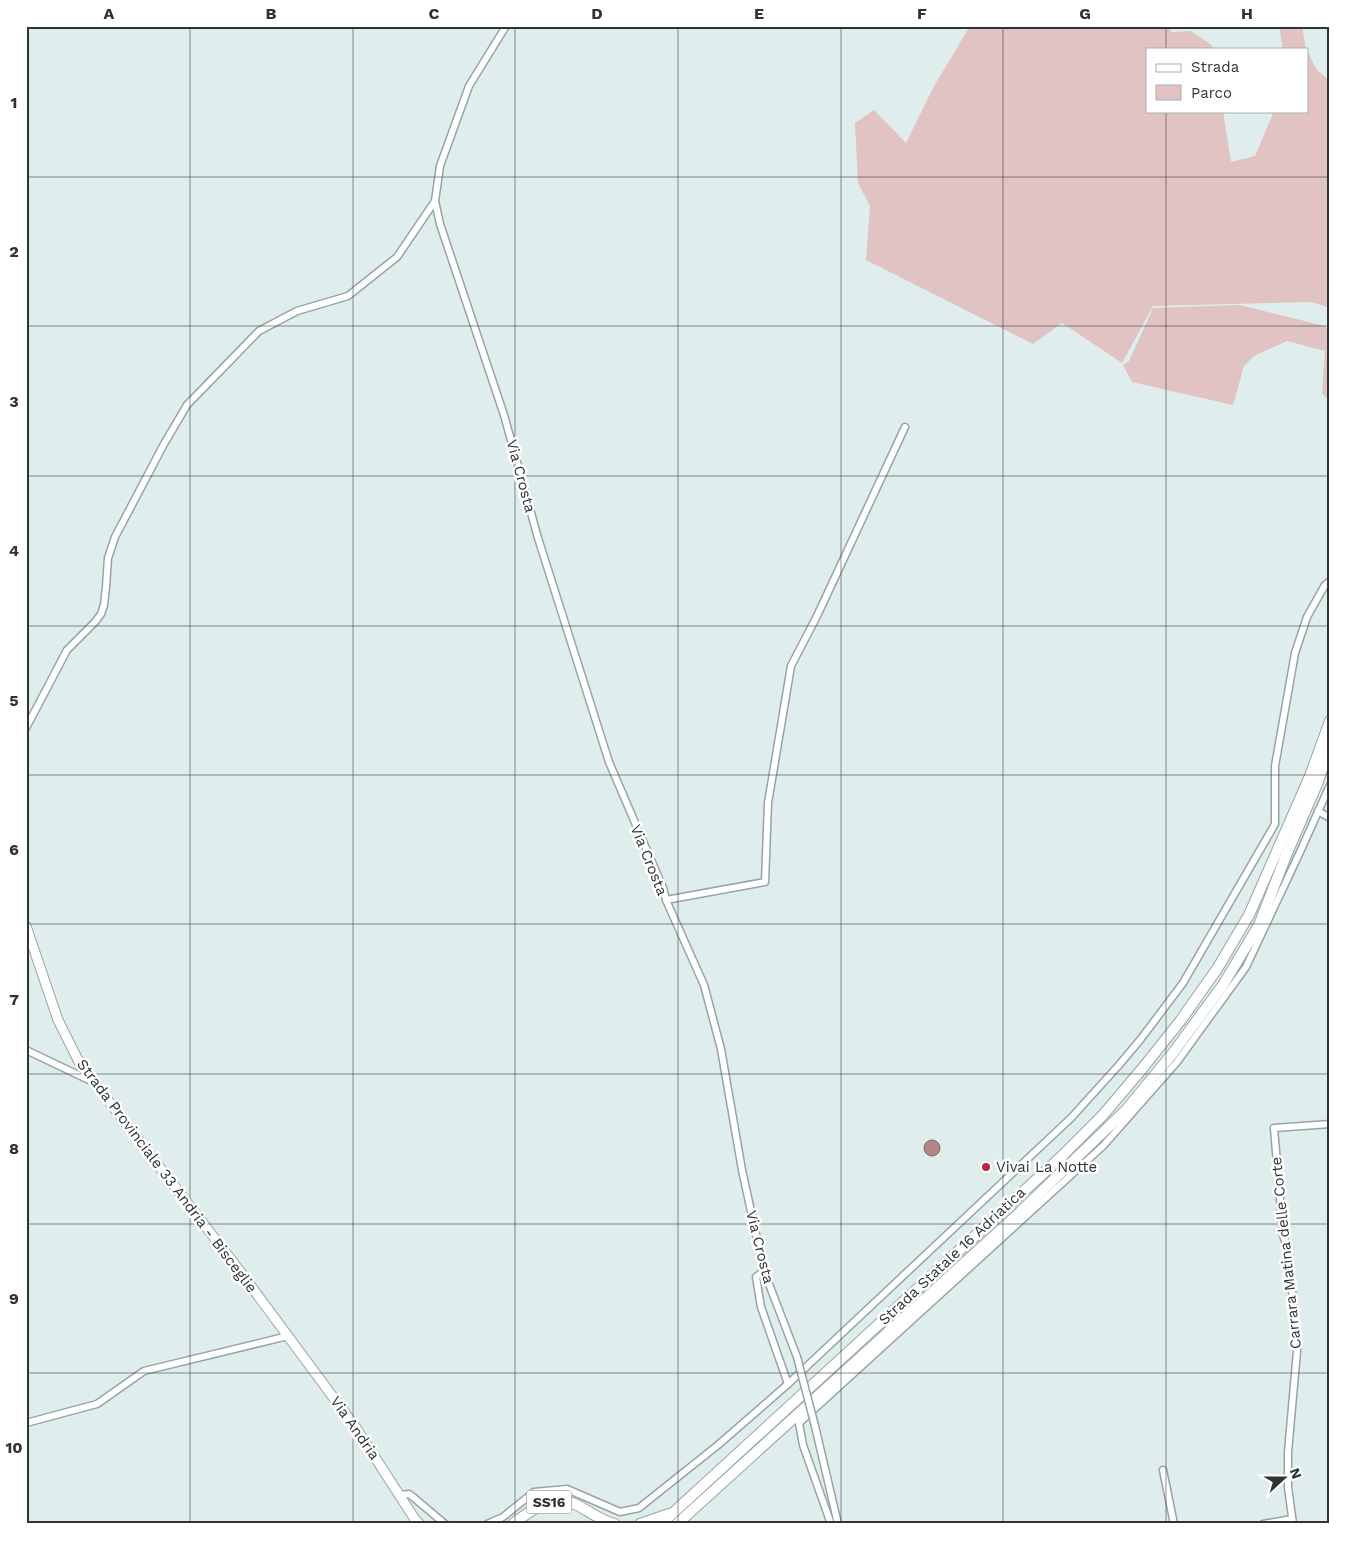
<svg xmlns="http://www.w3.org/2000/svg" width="1356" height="1550" font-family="'Work Sans',sans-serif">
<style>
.green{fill:#e1c3c3}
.water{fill:#b08688;stroke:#896d6f}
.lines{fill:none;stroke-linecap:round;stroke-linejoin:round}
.minor-casing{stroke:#96a5a4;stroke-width:9}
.secondary-casing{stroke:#96a5a4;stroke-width:11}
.trunk-casing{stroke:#96a5a4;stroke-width:12}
.minor{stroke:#fff;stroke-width:6}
.secondary{stroke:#fff;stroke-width:9}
.trunk{stroke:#fff;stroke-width:10}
.minor-bridge-casing{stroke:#96a5a4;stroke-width:9;stroke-linecap:butt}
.minor-bridge{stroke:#fff;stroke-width:6}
.grid{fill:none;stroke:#2e3434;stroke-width:1;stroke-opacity:0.55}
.poi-dot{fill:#b82742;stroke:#fff;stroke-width:2}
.labels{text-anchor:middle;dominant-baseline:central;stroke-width:5;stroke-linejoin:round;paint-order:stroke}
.shield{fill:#fff;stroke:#6d7171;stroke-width:1}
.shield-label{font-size:14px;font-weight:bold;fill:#2e3434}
.street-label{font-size:15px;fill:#2e3434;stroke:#fff}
.poi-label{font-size:15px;fill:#2e3434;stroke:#fff;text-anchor:start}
.neatline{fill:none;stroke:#2e3434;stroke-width:2}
.grid-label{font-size:16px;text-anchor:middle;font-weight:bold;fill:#2e3434}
</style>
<rect width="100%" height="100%" fill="#dfeeed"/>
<g class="green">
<polygon points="970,26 1170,26 1171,32 1191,31 1212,45 1213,49 1147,49 1147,111 1223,111 1231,162 1255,156 1274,111 1307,111 1307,51 1317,70 1330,81 1330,308 1312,302 1153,306 1122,363 1062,323 1033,344 866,260 870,206 858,183 855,123 874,110 906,143 933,88"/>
<polygon points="1279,26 1302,26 1306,49 1283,49"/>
<polygon points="1239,305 1325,326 1330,331 1330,402 1322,393 1325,351 1287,341 1254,356 1244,366 1233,405 1132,382 1123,365 1129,361 1153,308"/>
</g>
<circle class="water" cx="932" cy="1148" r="8"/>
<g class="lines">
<g class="minor-casing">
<g id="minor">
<polyline points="435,201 440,224 504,415 538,538 609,762 663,888 666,900 704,985 721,1049 742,1170 764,1271 797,1357"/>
<polyline points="26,728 67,650 95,622 101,614 104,605 106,587 108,558 115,537 164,444 187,405 259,331 297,311 348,296 397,257 435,201 440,166 469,86 506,26"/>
<polyline points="1318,811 1330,818"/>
<polyline points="666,900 765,882 768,803 791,666 817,616 905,427"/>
<polyline points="26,1050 91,1081"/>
<polyline points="764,1271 756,1277 761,1307 788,1384"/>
<polyline points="26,1423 97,1404 144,1371 288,1336"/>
<polyline points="815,1426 838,1524"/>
<polyline points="1163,1470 1174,1524"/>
<polyline points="400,1495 409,1494 413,1497 445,1524"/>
<polyline points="487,1524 503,1517 534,1492 567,1489 620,1512 639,1508 718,1445 788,1384 1071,1118 1119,1065 1140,1040 1183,983 1275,824 1275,766 1295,653 1307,617 1325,585 1330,581"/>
<polyline points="831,1524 803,1445 799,1423 1103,1146 1177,1062 1246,967 1300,852 1330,785"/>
<polyline points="1263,1524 1292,1519"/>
<polyline points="1293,1524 1288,1487 1288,1452 1297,1351 1289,1253 1283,1235 1274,1128 1330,1124"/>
</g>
</g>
<g class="secondary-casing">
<polyline id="secondary" points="26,926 58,1020 80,1064 233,1262 356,1428 418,1524"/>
</g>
<g class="trunk-casing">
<g id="trunk">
<polyline points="418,1523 419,1524"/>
<path d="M 513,1524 C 531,1510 553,1493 577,1505 C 589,1511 601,1521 615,1524"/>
<polyline points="640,1524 669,1514"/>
<polyline points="661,1524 1060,1158 1103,1115 1142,1069 1181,1020 1217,969 1249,915 1310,776 1330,721"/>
<polyline points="677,1524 1016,1216 1126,1110 1173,1053 1223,985 1259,925 1287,853 1317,784 1330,747"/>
</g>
</g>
<use href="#minor" class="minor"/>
<use href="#secondary" class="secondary"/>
<use href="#trunk" class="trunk"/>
<g class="minor-bridge-casing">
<polyline id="minor-bridge" points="797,1357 815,1426"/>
</g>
<use href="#minor-bridge" class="minor-bridge"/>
</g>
<path class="grid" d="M 190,26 L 190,1524M 353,26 L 353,1524M 515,26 L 515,1524M 678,26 L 678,1524M 841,26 L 841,1524M 1003,26 L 1003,1524M 1166,26 L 1166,49M 1166,111 L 1166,1524M 26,177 L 1330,177M 26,326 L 1330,326M 26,476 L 1330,476M 26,626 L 1330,626M 26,775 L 1330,775M 26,924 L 1330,924M 26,1074 L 1330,1074M 26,1224 L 1330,1224M 26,1373 L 1330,1373"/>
<circle class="poi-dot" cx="986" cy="1167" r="5"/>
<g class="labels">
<rect class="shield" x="526.5" y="1490.5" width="45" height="23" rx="4"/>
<g class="shield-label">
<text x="549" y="1502">SS16</text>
</g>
<g class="street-label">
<text transform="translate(521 476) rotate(75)">Via Crosta</text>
<text transform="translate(649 860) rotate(68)">Via Crosta</text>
<text transform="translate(167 1176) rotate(53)">Strada Provinciale 33 Andria - Bisceglie</text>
<text transform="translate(760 1247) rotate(76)">Via Crosta</text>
<text transform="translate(1286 1253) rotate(-96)">Carrara Matina delle Corte</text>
<text transform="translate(952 1256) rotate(-43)">Strada Statale 16 Adriatica</text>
<text transform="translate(355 1428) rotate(55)">Via Andria</text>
</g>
<g class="poi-label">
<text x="996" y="1167">Vivai La Notte</text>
</g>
</g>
<rect width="1356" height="1550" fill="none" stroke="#ffffff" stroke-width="55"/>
<rect x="1146" y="48" width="162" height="65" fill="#ffffff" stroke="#abaeae"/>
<rect x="1156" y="64" width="25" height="8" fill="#ffffff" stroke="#abaeae"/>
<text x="1191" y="72" font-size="15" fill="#2e3434">Strada</text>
<rect x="1156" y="85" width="25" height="15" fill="#e1c3c3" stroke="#abaeae"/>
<text x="1191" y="98" font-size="15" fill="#2e3434">Parco</text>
<g transform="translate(1284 1478) rotate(69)" stroke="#ffffff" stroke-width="4" paint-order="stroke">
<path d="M0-4L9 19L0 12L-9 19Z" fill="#2e3434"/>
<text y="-8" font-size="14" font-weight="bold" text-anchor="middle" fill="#2e3434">N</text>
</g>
<rect x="28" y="28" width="1300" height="1494" class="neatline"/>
<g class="grid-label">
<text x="109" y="19">A</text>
<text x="271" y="19">B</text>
<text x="434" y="19">C</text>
<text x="597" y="19">D</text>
<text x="759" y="19">E</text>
<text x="922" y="19">F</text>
<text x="1085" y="19">G</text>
<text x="1247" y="19">H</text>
<text x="14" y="108">1</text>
<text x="14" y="257">2</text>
<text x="14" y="407">3</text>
<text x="14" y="556">4</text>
<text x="14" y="706">5</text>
<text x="14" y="855">6</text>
<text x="14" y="1005">7</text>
<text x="14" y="1154">8</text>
<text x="14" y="1304">9</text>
<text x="14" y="1453">10</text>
</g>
</svg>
